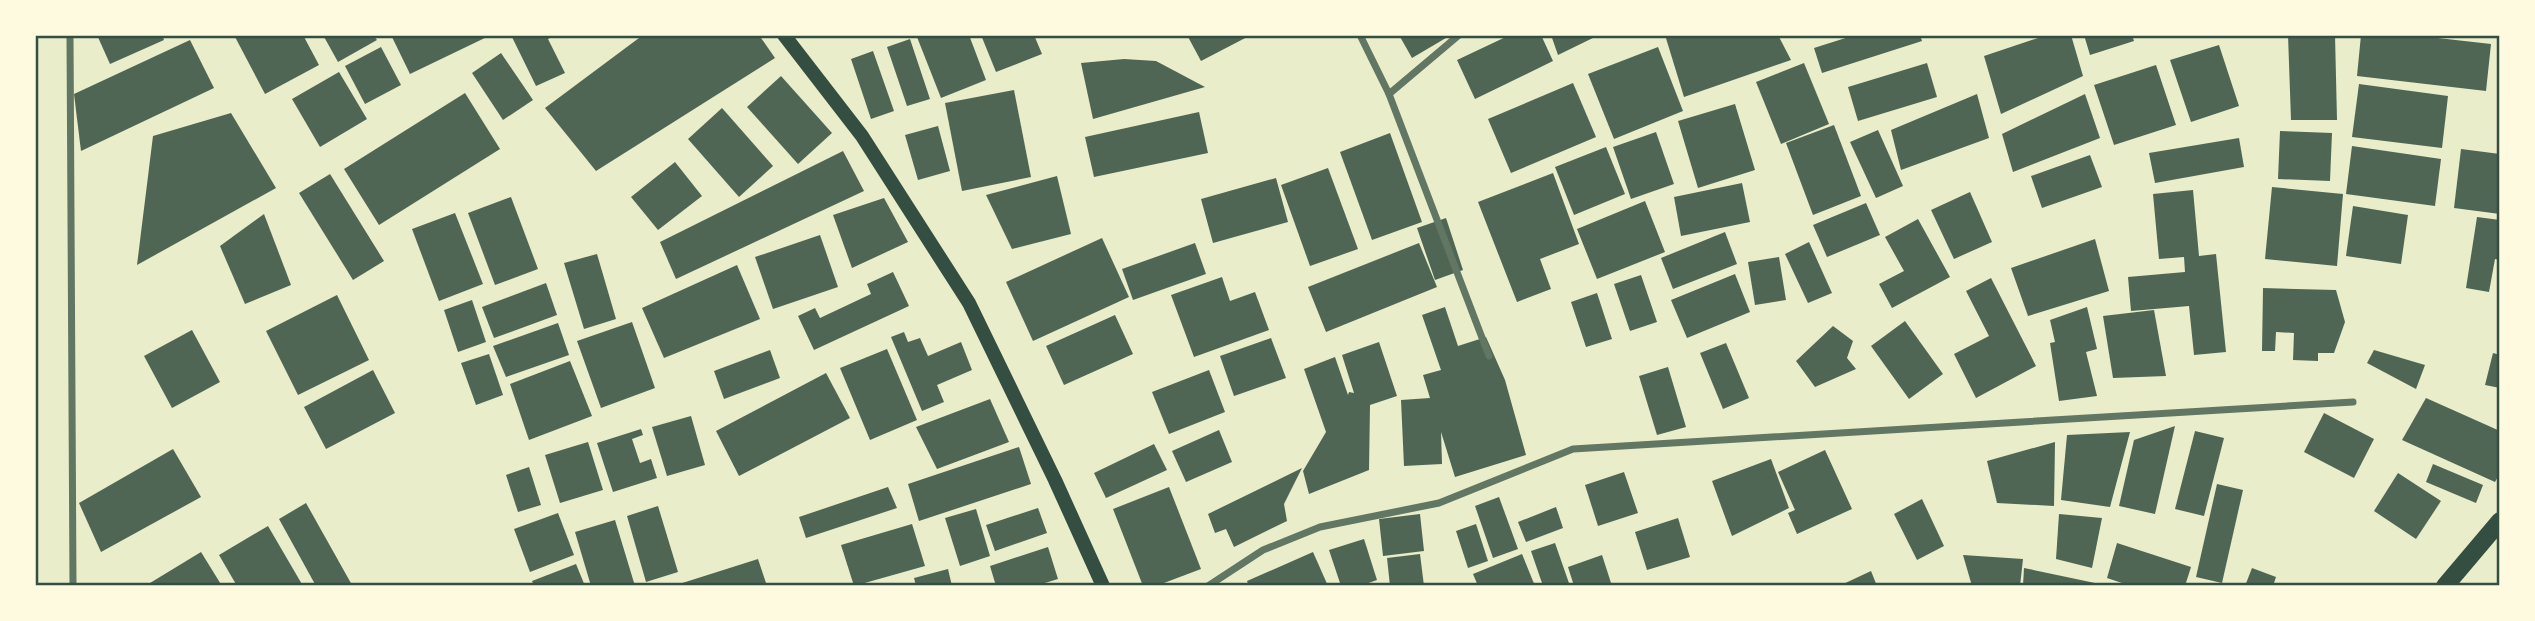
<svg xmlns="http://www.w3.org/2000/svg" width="2535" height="621" font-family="Montserrat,sans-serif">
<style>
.building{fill:#4f6655}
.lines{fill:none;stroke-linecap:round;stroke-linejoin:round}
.minor{stroke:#617663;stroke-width:7}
.secondary{stroke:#344e41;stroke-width:14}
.primary{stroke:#344e41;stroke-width:18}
.neatline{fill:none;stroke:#344e41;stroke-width:2.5}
</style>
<rect width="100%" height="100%" fill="#e9edc9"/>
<g class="building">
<polygon points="97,35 162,35 164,40 110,64"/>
<polygon points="234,35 303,35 319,65 265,94"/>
<polygon points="323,35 373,35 377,40 338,62"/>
<polygon points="397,35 491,35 410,74 392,37"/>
<polygon points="511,35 555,35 548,39 565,73 536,86"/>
<polygon points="643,35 759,35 775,58 596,171 545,108"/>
<polygon points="922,35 969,35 986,80 941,98 917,37"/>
<polygon points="981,35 1034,35 1042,54 996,72"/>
<polygon points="1187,35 1251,35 1201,61"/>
<polygon points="1399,35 1451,35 1412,58"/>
<polygon points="1510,35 1541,35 1553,61 1475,99 1457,60"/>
<polygon points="1551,35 1599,35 1558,55"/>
<polygon points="1665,35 1778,35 1791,60 1684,97"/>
<polygon points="1855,35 1920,35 1922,41 1822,73 1814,48"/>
<polygon points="2047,35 2071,35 2083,76 2001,114 1984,56"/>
<polygon points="2084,35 2132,35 2134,41 2090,55"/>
<polygon points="2288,35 2335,35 2337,120 2291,120"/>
<polygon points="2361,35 2411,35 2491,44 2486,91 2357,76"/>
<polygon points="910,39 930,99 907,106 887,47"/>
<polygon points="190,40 214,88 81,151 74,94"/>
<polygon points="2219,45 2239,106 2191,122 2170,60"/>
<polygon points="381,47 401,85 365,104 345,66"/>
<polygon points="1658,47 1683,111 1614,139 1588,74"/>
<polygon points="873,51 894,111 871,119 851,59"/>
<polygon points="501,53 533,100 503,120 472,73"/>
<polygon points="1124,59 1156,61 1205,87 1093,119 1081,63"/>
<polygon points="1804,63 1829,124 1781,144 1756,82"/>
<polygon points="1927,63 1937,97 1858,121 1848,87"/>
<polygon points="2156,65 2176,125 2114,145 2094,85"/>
<polygon points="339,72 367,119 320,147 292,99"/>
<polygon points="781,76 832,133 798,164 747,107"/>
<polygon points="1573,83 1596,137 1511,173 1488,119"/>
<polygon points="2359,84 2448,96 2442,148 2352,137"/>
<polygon points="1014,90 1031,177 962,191 945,103"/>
<polygon points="465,93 500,149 379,225 344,169"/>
<polygon points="1977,94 1989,138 1901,170 1891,130"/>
<polygon points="2085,94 2100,138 2013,172 2002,134"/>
<polygon points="1735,104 1755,170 1698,188 1678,121"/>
<polygon points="722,108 773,166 739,197 688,139"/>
<polygon points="1199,112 1208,153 1094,177 1085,137"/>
<polygon points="231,113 276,188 137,265 153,136"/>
<polygon points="1834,125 1861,196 1813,215 1786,143"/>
<polygon points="938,126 950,171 918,180 905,135"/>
<polygon points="1878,130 1903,186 1876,198 1850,142"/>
<polygon points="2280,131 2332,133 2330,181 2278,179"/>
<polygon points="1656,132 1674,184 1631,199 1613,147"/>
<polygon points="1390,133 1422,222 1372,240 1340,152"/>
<polygon points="2239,138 2244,167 2155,183 2149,153"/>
<polygon points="2352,146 2441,159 2435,206 2346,194"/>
<polygon points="1606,147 1625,194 1574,215 1555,167"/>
<polygon points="2461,149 2500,154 2500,214 2454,208"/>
<polygon points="843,151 864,191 676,279 660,242"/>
<polygon points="2090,155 2102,187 2042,208 2031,176"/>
<polygon points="675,162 702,196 658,230 631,197"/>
<polygon points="1328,168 1358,249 1310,266 1281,185"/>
<polygon points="1553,173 1579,244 1540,259 1551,289 1517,302 1478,202"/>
<polygon points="330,174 384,261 353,280 299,193"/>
<polygon points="1057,176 1071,234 1012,249 986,195"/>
<polygon points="1276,178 1288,222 1213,243 1201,199"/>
<polygon points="1742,183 1750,222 1681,236 1674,197"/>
<polygon points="2272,187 2343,194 2337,266 2265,259"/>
<polygon points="2193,190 2199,256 2216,254 2226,352 2194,355 2189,306 2131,311 2128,277 2185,272 2184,257 2159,259 2153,194"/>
<polygon points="1970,192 1992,242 1954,259 1931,210"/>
<polygon points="511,197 538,269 495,285 468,213"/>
<polygon points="884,198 908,242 852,268 833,215"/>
<polygon points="1645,201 1665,252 1597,279 1577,229"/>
<polygon points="1866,203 1880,235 1827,257 1813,225"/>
<polygon points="2353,206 2408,215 2401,264 2346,256"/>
<polygon points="455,213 483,284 439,301 412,229"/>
<polygon points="264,214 291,285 245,304 220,246"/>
<polygon points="2477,217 2500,220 2500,260 2495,259 2489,292 2466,288"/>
<polygon points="1446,218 1463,270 1435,280 1417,228"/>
<polygon points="1918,219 1950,277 1892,308 1879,284 1904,271 1885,237"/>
<polygon points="1725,232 1737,264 1673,289 1661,258"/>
<polygon points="820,235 838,287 773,309 755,257"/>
<polygon points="1102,238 1129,297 1033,341 1006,282"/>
<polygon points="2095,239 2109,291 2028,316 2011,268"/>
<polygon points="1809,242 1832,293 1808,303 1785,254"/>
<polygon points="1195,243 1206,274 1133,300 1122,269"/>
<polygon points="1419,243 1437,287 1326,332 1308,287"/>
<polygon points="597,254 616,319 584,329 564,263"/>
<polygon points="1779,257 1786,300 1755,305 1748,262"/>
<polygon points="737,265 760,319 664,358 642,308"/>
<polygon points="893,272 909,306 814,350 798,316 815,308 820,318 871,294 867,284"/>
<polygon points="1735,274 1750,312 1687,338 1671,300"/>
<polygon points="1641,275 1657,322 1630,331 1614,284"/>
<polygon points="1222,277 1230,301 1255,292 1269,330 1194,357 1171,295"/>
<polygon points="1991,278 2036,366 1976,398 1954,354 1989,336 1966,291"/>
<polygon points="546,283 557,315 494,338 482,307"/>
<polygon points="2263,288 2336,290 2345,322 2334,353 2318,353 2318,361 2293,360 2294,333 2276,332 2275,351 2262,351"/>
<polygon points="1597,293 1612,339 1586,347 1571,302"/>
<polygon points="337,295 369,360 298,395 266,331"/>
<polygon points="472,300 486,342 458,352 444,310"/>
<polygon points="1445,307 1458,346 1486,337 1505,380 1526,455 1455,477 1441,432 1442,464 1404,466 1401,400 1430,398 1423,375 1441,370 1422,315"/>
<polygon points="2087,307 2097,349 2086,352 2097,396 2059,401 2050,343 2055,342 2050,320"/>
<polygon points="2154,310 2166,376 2113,378 2103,316"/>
<polygon points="1115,315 1133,354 1064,385 1046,346"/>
<polygon points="1905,321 1943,374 1909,399 1871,346"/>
<polygon points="632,322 655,388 601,408 577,341"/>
<polygon points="558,323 569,355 506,377 493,346"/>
<polygon points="1833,326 1853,341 1847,358 1856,369 1815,387 1796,361"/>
<polygon points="192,330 220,382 172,408 144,356"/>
<polygon points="904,332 908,342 920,338 928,356 961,342 972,370 937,385 944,402 922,411 891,337"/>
<polygon points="1271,338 1286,378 1234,396 1220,356"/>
<polygon points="1379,342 1397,396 1370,405 1369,470 1309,494 1303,471 1326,432 1304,369 1335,357 1348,395 1349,392 1354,393 1342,355"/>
<polygon points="1726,343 1749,398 1723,409 1700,353"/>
<polygon points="887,349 917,420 870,440 840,368"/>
<polygon points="770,350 780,378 724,399 714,371"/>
<polygon points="2374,350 2425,365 2416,389 2367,363"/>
<polygon points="2493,353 2500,355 2500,388 2485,385"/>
<polygon points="489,354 503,395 476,405 461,363"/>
<polygon points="570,361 592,416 529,440 510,384"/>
<polygon points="1668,367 1686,427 1657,435 1639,376"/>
<polygon points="373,370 395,413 326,449 304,407"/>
<polygon points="1209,370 1225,412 1169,434 1152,392"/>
<polygon points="826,373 850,418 739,476 716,431"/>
<polygon points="2426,398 2500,431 2500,473 2495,482 2402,440"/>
<polygon points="990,399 1009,442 937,469 916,427"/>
<polygon points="2324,413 2374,439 2354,478 2304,452"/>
<polygon points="691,416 705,465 667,476 652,427"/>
<polygon points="2175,426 2155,514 2119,506 2134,440"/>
<polygon points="641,429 643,435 632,439 640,463 651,459 657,478 613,492 597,443"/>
<polygon points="1219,430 1232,462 1186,482 1172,451"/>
<polygon points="2195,431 2224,438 2204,516 2175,509"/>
<polygon points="2130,432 2110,507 2061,500 2067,435"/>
<polygon points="588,442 603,490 560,503 545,455"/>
<polygon points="2055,442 2054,506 1997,503 1987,461"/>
<polygon points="1154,444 1167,470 1106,498 1094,473"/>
<polygon points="1019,447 1031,484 919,521 908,484"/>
<polygon points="173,449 201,497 101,552 79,503"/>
<polygon points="1825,450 1852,509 1797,534 1788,513 1795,510 1778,472"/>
<polygon points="1771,459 1789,508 1732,536 1712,481"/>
<polygon points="2433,464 2483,485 2476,503 2426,482"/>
<polygon points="529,467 541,505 518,512 506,475"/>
<polygon points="1302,468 1284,504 1287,521 1234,547 1226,529 1215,533 1208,514"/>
<polygon points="1624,472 1638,513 1598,526 1585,485"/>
<polygon points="2398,473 2441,501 2416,539 2374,511"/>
<polygon points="2217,484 2243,490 2222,583 2196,577"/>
<polygon points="888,487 897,508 806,538 799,517"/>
<polygon points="1169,487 1201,569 1156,586 1143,586 1113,509"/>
<polygon points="1499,497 1518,549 1493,558 1475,506"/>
<polygon points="1922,499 1944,546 1917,560 1894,514"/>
<polygon points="306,503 352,585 349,586 316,586 279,519"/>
<polygon points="658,506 678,572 646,582 627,516"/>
<polygon points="1556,507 1563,528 1526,542 1518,522"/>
<polygon points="1038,508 1047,533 995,551 986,525"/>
<polygon points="976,509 990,556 960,566 945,518"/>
<polygon points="558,513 574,555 530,572 514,529"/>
<polygon points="1420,514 1424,551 1383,556 1379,519"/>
<polygon points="2059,514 2102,518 2092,568 2056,559"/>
<polygon points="1678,518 1690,557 1647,570 1635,532"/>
<polygon points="615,520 635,586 591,586 575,532"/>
<polygon points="912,524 925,566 854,586 841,545"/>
<polygon points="1476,524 1488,561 1468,568 1456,531"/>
<polygon points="268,526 303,586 237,586 219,555"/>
<polygon points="1364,539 1377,580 1360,586 1341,586 1329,550"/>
<polygon points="1555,543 1570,586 1543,586 1531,551"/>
<polygon points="2117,543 2191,567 2185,586 2131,586 2107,578"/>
<polygon points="1048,547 1058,579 1035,586 996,586 990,566"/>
<polygon points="201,552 222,586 152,586 150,583"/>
<polygon points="1313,552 1328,586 1249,586 1247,581"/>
<polygon points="1420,554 1424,586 1390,586 1387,558"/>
<polygon points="1522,554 1535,586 1478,586 1473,574"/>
<polygon points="1602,555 1612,586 1574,586 1568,567"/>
<polygon points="1963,555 2023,559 2020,586 1972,586"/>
<polygon points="758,559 767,586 676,586 676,585"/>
<polygon points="576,564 585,586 534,586 532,581"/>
<polygon points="2024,568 2095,583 2094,586 2023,586"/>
<polygon points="2252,568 2276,577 2273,586 2245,586"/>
<polygon points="948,569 952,586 916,586 914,578"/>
<polygon points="1871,571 1877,586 1839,586"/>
</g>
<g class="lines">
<g class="minor">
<polyline points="70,35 73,586"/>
<polyline points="1360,35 1389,94 1489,356"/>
<polyline points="1389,94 1459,35"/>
<polyline points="1208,586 1263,550 1320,527 1439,503 1573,449 2353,402"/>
</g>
<polyline class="secondary" points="784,35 862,136 969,303 1055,480 1103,586"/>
<polyline class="primary" points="2445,586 2500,521"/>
</g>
<rect width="2535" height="621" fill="none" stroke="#fefae0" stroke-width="74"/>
<rect x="37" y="37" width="2461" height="547" class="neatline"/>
</svg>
